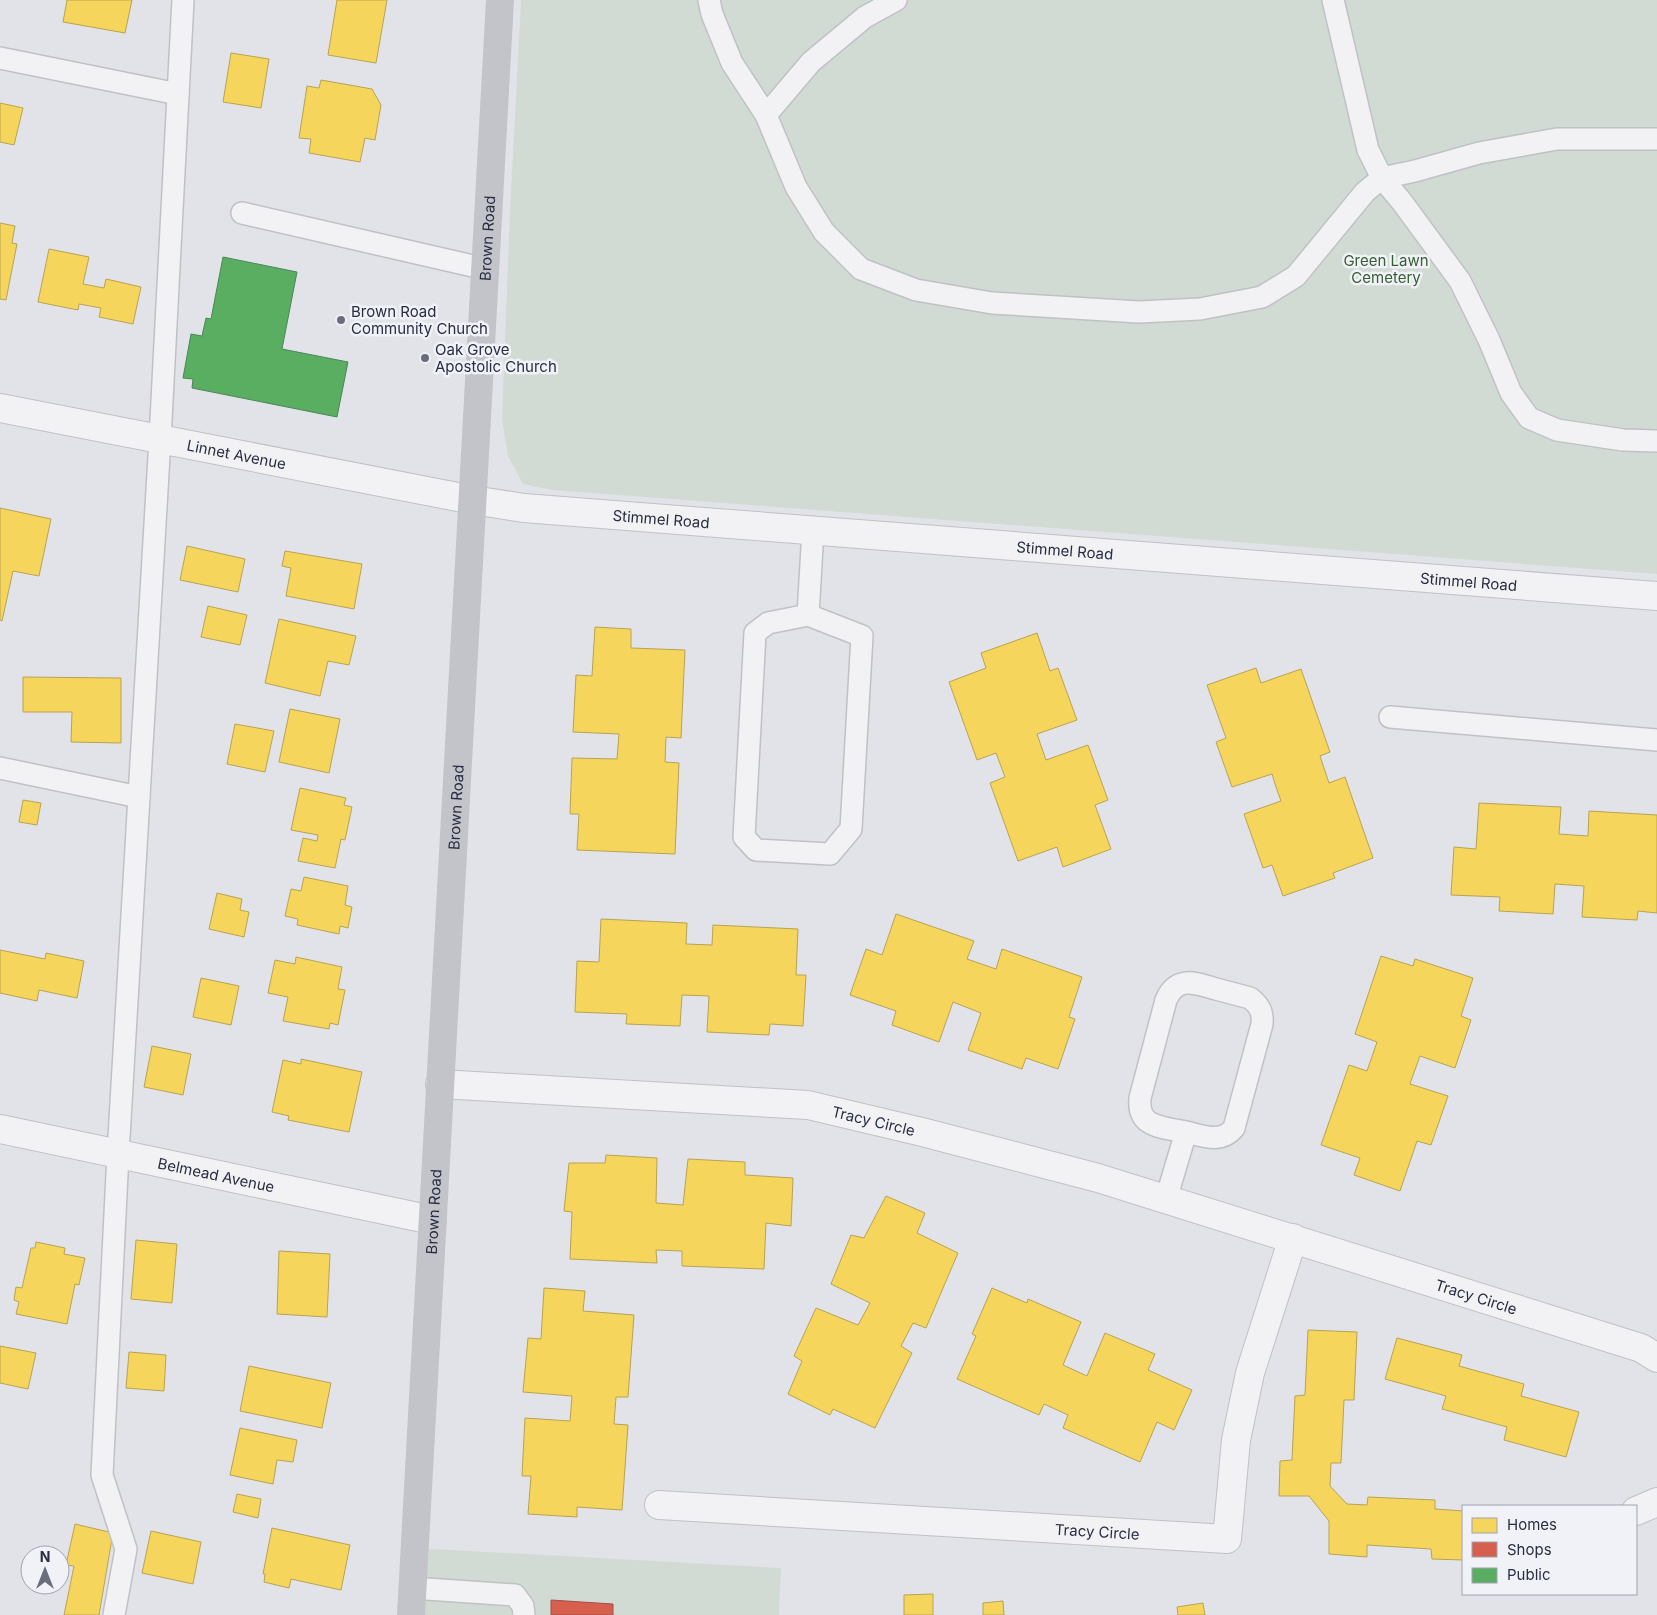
<svg xmlns="http://www.w3.org/2000/svg" width="1657" height="1615" font-family="Inter,sans-serif">
<style>
.green{fill:#d1dbd3}
.homes{fill:#f6d55c;stroke:#b8a354}
.shops{fill:#d6604d;stroke:#a2514a}
.public{fill:#5aae61;stroke:#4b8758}
.lines{fill:none;stroke-linecap:round;stroke-linejoin:round}
.service-casing{stroke:#c0c1c6;stroke-width:24}
.minor-casing{stroke:#c0c1c6;stroke-width:30}
.service{stroke:#f2f2f4;stroke-width:21}
.minor{stroke:#f2f2f4;stroke-width:28}
.secondary{stroke:#c3c4ca;stroke-width:28}
.poi-dot{fill:#696d7c;stroke:#f0f2f7;stroke-width:2}
.labels{text-anchor:middle;dominant-baseline:central;stroke-width:5;stroke-linejoin:round;paint-order:stroke}
.street-label{font-size:15px;fill:#282d42;stroke:#f0f2f7}
.park-label{font-size:15px;fill:#365f34;stroke:#f0f2f7}
.poi-label{font-size:15px;fill:#282d42;stroke:#f0f2f7;text-anchor:start}
</style>
<rect width="100%" height="100%" fill="#e2e3e8"/>
<g class="green">
<polygon points="521,0 1657,0 1657,574 553,490 523,484 508,456 502,419 510,210"/>
<polygon points="414,1548 781,1568 779,1615 412,1615"/>
</g>
<g class="homes">
<polygon points="67,0 132,0 125,33 63,22"/>
<polygon points="337,0 387,0 376,63 328,55"/>
<polygon points="231,53 269,59 261,108 223,102"/>
<polygon points="321,80 372,89 381,105 375,140 365,138 360,162 309,153 311,139 299,138 307,86 319,88"/>
<polygon points="0,103 23,108 14,145 0,142"/>
<polygon points="0,223 15,226 12,243 17,244 6,300 0,299"/>
<polygon points="49,249 89,257 83,284 104,288 106,279 141,287 133,324 99,317 101,308 79,304 78,310 38,302"/>
<polygon points="0,508 51,519 39,576 13,571 2,621 0,620"/>
<polygon points="187,546 245,559 238,592 180,580"/>
<polygon points="285,551 362,564 354,609 286,596 291,568 282,566"/>
<polygon points="208,606 247,615 240,645 201,637"/>
<polygon points="279,619 356,636 349,665 328,661 320,696 265,683"/>
<polygon points="595,627 631,629 631,648 685,650 681,738 666,737 665,762 679,763 675,854 577,850 579,814 570,814 572,758 617,759 619,734 573,732 576,675 592,676"/>
<polygon points="1037,633 1050,671 1058,668 1077,720 1037,734 1046,760 1088,745 1108,800 1095,805 1111,849 1063,867 1057,847 1018,861 990,783 1005,777 996,753 977,760 949,682 986,668 981,653"/>
<polygon points="1256,668 1261,683 1301,669 1330,752 1320,756 1329,783 1345,777 1373,858 1333,873 1335,878 1283,896 1272,865 1263,868 1244,814 1281,801 1275,784 1272,774 1232,787 1216,742 1226,738 1207,685"/>
<polygon points="23,677 121,678 121,743 71,742 72,712 23,712"/>
<polygon points="290,709 340,719 329,773 279,762"/>
<polygon points="235,724 274,731 265,772 227,764"/>
<polygon points="300,788 346,798 344,805 352,807 345,840 341,839 335,868 298,861 303,838 317,841 318,835 291,830"/>
<polygon points="23,800 41,803 37,825 19,822"/>
<polygon points="1479,803 1561,807 1559,834 1588,836 1589,811 1657,815 1657,913 1638,911 1637,920 1582,917 1584,886 1555,884 1553,914 1499,911 1500,897 1451,895 1454,847 1476,849"/>
<polygon points="304,877 348,886 345,905 352,907 348,928 340,926 339,934 297,925 298,919 285,916 291,889 301,891"/>
<polygon points="217,893 242,899 240,910 249,912 244,937 209,929"/>
<polygon points="896,914 974,941 967,959 996,969 1002,949 1082,977 1069,1017 1075,1019 1058,1069 1026,1058 1022,1069 968,1050 981,1013 953,1002 939,1042 892,1025 896,1011 850,995 866,949 882,955"/>
<polygon points="601,919 687,923 686,944 712,945 713,925 798,929 796,975 806,975 803,1026 770,1024 769,1035 707,1032 709,996 682,995 680,1026 626,1024 627,1014 575,1012 577,961 599,962"/>
<polygon points="0,950 45,959 46,953 84,961 77,998 39,990 37,1001 0,993"/>
<polygon points="1381,956 1413,966 1415,959 1473,978 1461,1016 1471,1020 1455,1068 1420,1056 1412,1078 1410,1084 1448,1096 1431,1145 1417,1141 1400,1191 1354,1175 1360,1158 1321,1145 1349,1065 1367,1071 1377,1042 1355,1034"/>
<polygon points="296,957 342,967 338,989 345,990 338,1025 330,1023 329,1029 283,1021 288,997 268,993 275,960 295,964"/>
<polygon points="201,978 239,986 231,1025 193,1017"/>
<polygon points="152,1046 191,1054 183,1095 144,1087"/>
<polygon points="301,1059 362,1072 349,1132 288,1120 289,1116 272,1112 283,1060 301,1064"/>
<polygon points="606,1155 657,1158 656,1203 683,1205 688,1159 745,1162 745,1175 793,1178 791,1226 766,1223 764,1269 682,1266 682,1251 656,1250 657,1263 570,1259 572,1212 564,1211 569,1163 605,1163"/>
<polygon points="886,1196 925,1213 917,1233 958,1253 926,1328 913,1323 901,1346 912,1353 875,1428 833,1409 830,1415 788,1394 802,1361 794,1356 816,1308 858,1325 870,1303 831,1284 851,1235 864,1238"/>
<polygon points="136,1240 177,1244 172,1303 131,1299"/>
<polygon points="36,1242 65,1248 64,1254 85,1258 79,1285 75,1284 67,1324 16,1314 19,1302 14,1300 16,1287 22,1288 31,1248 35,1248"/>
<polygon points="279,1251 330,1254 327,1317 277,1314"/>
<polygon points="544,1288 585,1291 583,1311 634,1315 628,1397 616,1397 614,1424 628,1425 622,1510 577,1507 577,1517 528,1514 531,1476 522,1476 525,1418 570,1421 572,1396 523,1392 528,1338 541,1339"/>
<polygon points="992,1288 1027,1303 1028,1299 1081,1322 1063,1365 1087,1376 1105,1333 1155,1354 1148,1370 1192,1390 1174,1430 1157,1422 1140,1462 1063,1428 1068,1415 1044,1404 1039,1415 957,1379 976,1336 972,1334"/>
<polygon points="1308,1330 1357,1332 1354,1400 1344,1400 1341,1463 1331,1463 1330,1486 1347,1504 1367,1505 1368,1497 1435,1500 1435,1509 1463,1511 1463,1560 1432,1559 1431,1549 1367,1545 1367,1557 1329,1554 1329,1521 1309,1496 1279,1496 1280,1461 1292,1460 1295,1396 1305,1395"/>
<polygon points="1397,1338 1462,1355 1459,1366 1524,1384 1521,1396 1579,1412 1566,1457 1504,1440 1507,1427 1442,1409 1446,1396 1385,1379"/>
<polygon points="0,1346 36,1353 28,1389 0,1383"/>
<polygon points="129,1352 166,1355 164,1391 126,1388"/>
<polygon points="249,1366 331,1383 322,1428 240,1411"/>
<polygon points="240,1428 297,1440 293,1462 277,1460 273,1484 230,1475"/>
<polygon points="237,1494 261,1499 258,1518 233,1512"/>
<polygon points="75,1524 113,1533 99,1615 64,1615 74,1566 66,1565"/>
<polygon points="272,1528 350,1545 341,1590 291,1579 289,1588 264,1582 265,1574 263,1574"/>
<polygon points="151,1531 201,1542 193,1584 142,1573"/>
<polygon points="933,1594 933,1615 904,1615 904,1595"/>
<polygon points="1003,1601 1004,1615 983,1615 983,1603"/>
<polygon points="1203,1603 1205,1615 1178,1615 1177,1607"/>
</g>
<polygon class="shops" points="551,1600 613,1604 613,1615 551,1615"/>
<polygon class="public" points="223,257 297,272 282,349 348,362 337,417 192,388 193,379 183,378 191,334 202,336 206,318 211,319"/>
<g class="lines">
<g class="service-casing">
<g id="service">
<polyline points="709,0 712,14 732,63 766,115 796,187 824,232 861,269 916,290 992,303 1139,312 1200,309 1262,297 1296,276 1365,192 1382,178 1415,171 1479,153 1557,139 1657,139"/>
<polyline points="1333,0 1368,150 1382,178 1402,202 1460,281 1489,340 1511,393 1529,418 1557,430 1623,440 1657,441"/>
<polyline points="0,58 178,94"/>
<polyline points="766,115 811,62 865,17 896,0"/>
<polyline points="242,213 486,269"/>
<polyline points="808,615 862,636 851,829 830,854 756,850 744,837 755,633 768,623 808,615 813,530"/>
<polyline points="1390,717 1657,740"/>
<polyline points="0,768 139,797"/>
<path d="M 1166,1199 L 1186,1132 C 1203,1136 1221,1144 1234,1128 L 1262,1024 C 1263,1012 1260,1006 1250,998 C 1239,995 1227,992 1216,989 C 1195,983 1177,975 1166,1000 L 1140,1098 C 1137,1128 1162,1127 1186,1132"/>
<polyline points="412,1588 515,1595 523,1606 524,1615"/>
<polyline points="114,1615 126,1549 102,1475 118,1154 160,439 183,0"/>
</g>
</g>
<g class="minor-casing">
<g id="minor">
<path id="s1" d="M 0,408 L 473,500 L 524,508 L 1657,596"/>
<path id="s2" d="M 440,1084 L 808,1105 L 922,1132 L 1098,1178 L 1641,1348 L 1657,1358"/>
<path id="s3" d="M 0,1129 L 432,1220"/>
<path id="s4" d="M 659,1505 L 1227,1539 L 1236,1440 L 1250,1373 L 1293,1238"/>
<polyline points="1636,1511 1657,1502"/>
</g>
</g>
<use href="#service" class="service"/>
<use href="#minor" class="minor"/>
<path class="secondary" id="s5" d="M 411,1615 L 500,0"/>
</g>
<g class="poi-dot">
<circle cx="341" cy="320" r="5"/>
<circle cx="425" cy="358" r="5"/>
</g>
<g class="labels">
<g class="street-label">
<text stroke="none"><textPath href="#s5" startOffset="1379">Brown Road</textPath></text>
<text stroke="none"><textPath href="#s1" startOffset="241">Linnet Avenue</textPath></text>
<text stroke="none"><textPath href="#s1" startOffset="671">Stimmel Road</textPath></text>
<text stroke="none"><textPath href="#s1" startOffset="1076">Stimmel Road</textPath></text>
<text stroke="none"><textPath href="#s1" startOffset="1481">Stimmel Road</textPath></text>
<text stroke="none"><textPath href="#s5" startOffset="809">Brown Road</textPath></text>
<text stroke="none"><textPath href="#s2" startOffset="436">Tracy Circle</textPath></text>
<text stroke="none"><textPath href="#s3" startOffset="221">Belmead Avenue</textPath></text>
<text stroke="none"><textPath href="#s5" startOffset="404">Brown Road</textPath></text>
<text stroke="none"><textPath href="#s2" startOffset="1064">Tracy Circle</textPath></text>
<text stroke="none"><textPath href="#s4" startOffset="439">Tracy Circle</textPath></text>
</g>
<g class="park-label">
<text x="1386" y="260">Green Lawn<tspan x="1386" dy="17">Cemetery</tspan></text>
</g>
<g class="poi-label">
<text x="351" y="311">Brown Road<tspan x="351" dy="17">Community Church</tspan></text>
<text x="435" y="349">Oak Grove<tspan x="435" dy="17">Apostolic Church</tspan></text>
</g>
</g>
<rect x="1462" y="1505" width="175" height="90" fill="#f0f2f7" stroke="#a0a3af"/>
<rect x="1472" y="1518" width="25" height="15" fill="#f6d55c" stroke="#a0a3af"/>
<text x="1507" y="1530" font-size="15" fill="#282d42">Homes</text>
<rect x="1472" y="1542" width="25" height="15" fill="#d6604d" stroke="#a0a3af"/>
<text x="1507" y="1555" font-size="15" fill="#282d42">Shops</text>
<rect x="1472" y="1568" width="25" height="15" fill="#5aae61" stroke="#a0a3af"/>
<text x="1507" y="1580" font-size="15" fill="#282d42">Public</text>
<g transform="translate(45 1570)"><circle r="24" fill="#f0f2f7" stroke="#a0a3af"/>
<path d="M0-4L9 19L0 12L-9 19Z" fill="#696d7c"/>
<text y="-8" font-size="14" font-weight="bold" text-anchor="middle" fill="#282d42">N</text>
</g>
</svg>
